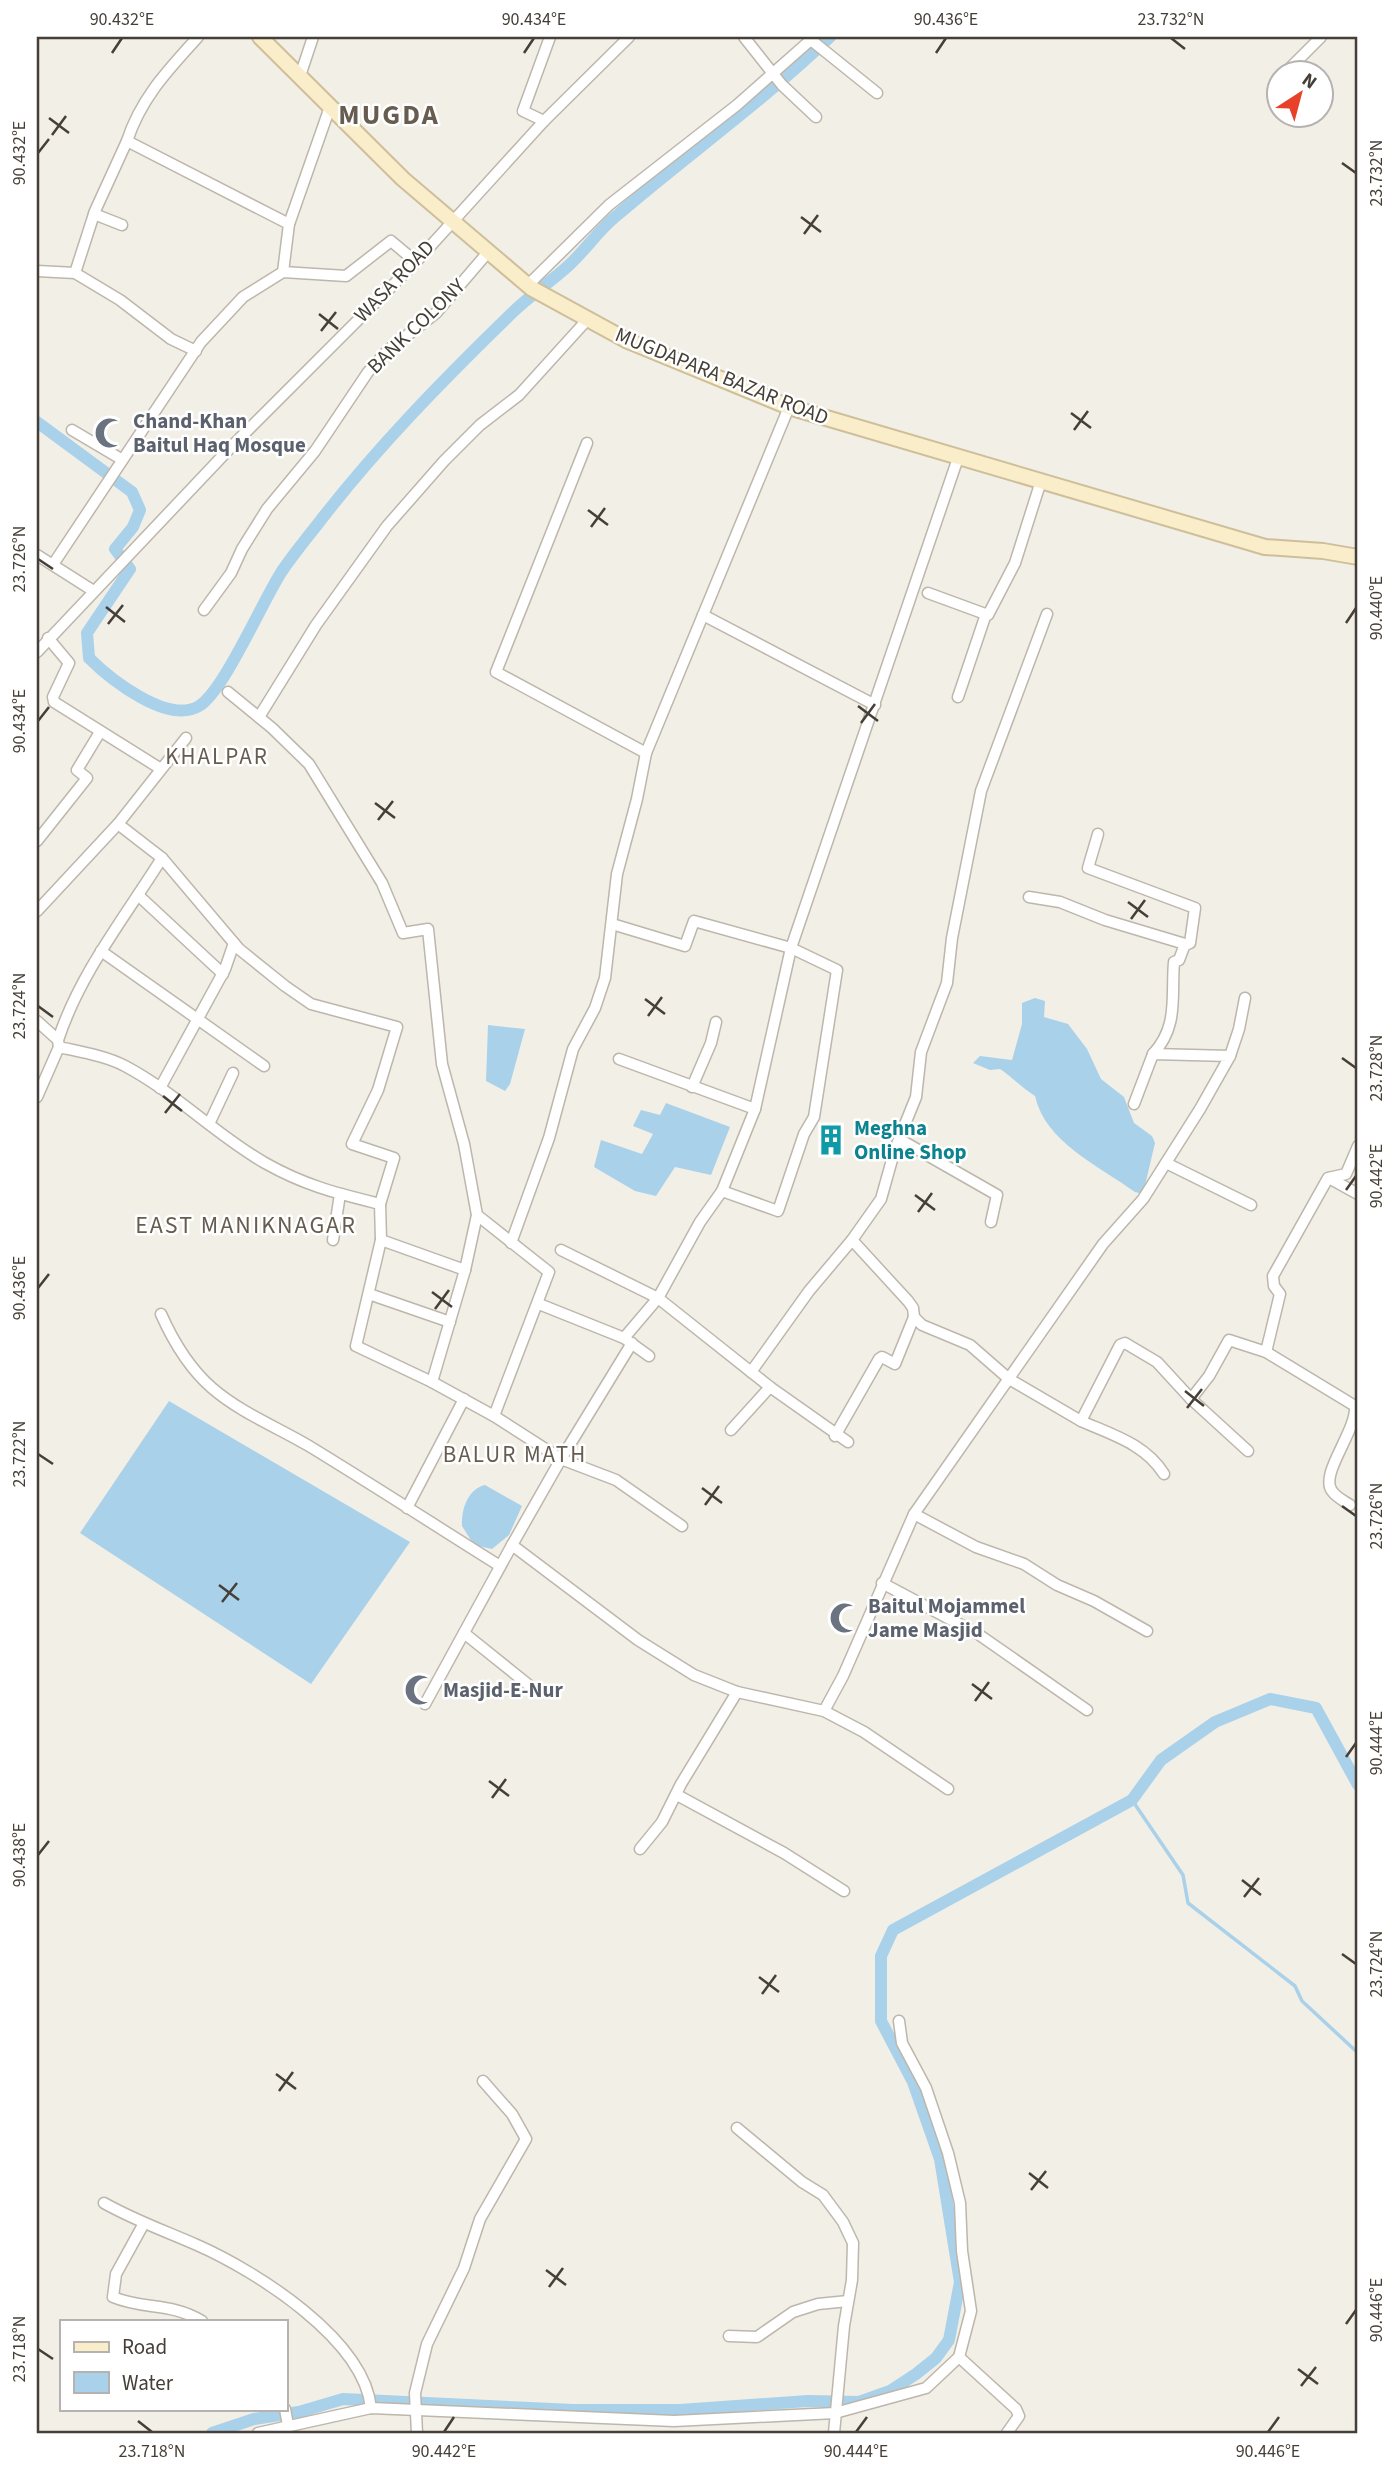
<svg xmlns="http://www.w3.org/2000/svg" width="1395" height="2470" font-family="'Source Sans 3',sans-serif">
<style>
.water{fill:#a9d1ea}
.lines{fill:none;stroke-linecap:round;stroke-linejoin:round}
.stream{stroke:#a9d1ea;stroke-width:3.5}
.canal{stroke:#a9d1ea;stroke-width:12}
.street-casing{stroke:#bdb6ab;stroke-width:13}
.secondary-casing{stroke:#cebf9a;stroke-width:18}
.street{stroke:#fff;stroke-width:10}
.secondary{stroke:#faedca;stroke-width:14}
.ticks{fill:none;stroke:#453f37;stroke-width:2.5}
.labels{text-anchor:middle;dominant-baseline:central;stroke-width:5;stroke-linejoin:round;paint-order:stroke}
.street-label{font-size:21px;fill:#453f37;stroke:#fff}
.worship-label{font-size:21px;font-weight:bold;fill:#5b616d;stroke:#fff;text-anchor:start}
.culture-label{font-size:21px;font-weight:bold;fill:#0d838f;stroke:#fff;text-anchor:start}
.neighbourhood-label{font-size:23px;letter-spacing:2px;fill:#665c4f;stroke:#fff}
.quarter-label{font-size:24px;letter-spacing:2px;fill:#665c4f;stroke:#fff}
.district-label{font-size:28px;font-weight:bold;letter-spacing:2px;fill:#665c4f;stroke:#fff}
.neatline{fill:none;stroke:#453f37;stroke-width:2.5}
.ticks-label{font-size:18px;text-anchor:middle;fill:#453f37}
</style>
<rect width="100%" height="100%" fill="#f2efe7"/>
<g class="water">
<path d="M 1035,998 L 1045,1001 L 1044,1017 L 1068,1024 L 1087,1049 L 1101,1079 L 1124,1097 L 1134,1123 L 1152,1136 L 1155,1143 L 1143,1194 L 1135,1192 C 1099,1166 1045,1142 1035,1096 C 1022,1088 1012,1077 1000,1069 L 990,1070 L 973,1063 L 980,1056 L 1012,1060 L 1022,1024 L 1022,1003 Z"/>
<polygon points="488,1025 525,1029 510,1084 505,1091 486,1081"/>
<polygon points="666,1103 730,1127 711,1175 675,1167 656,1196 635,1191 594,1167 601,1140 642,1154 653,1134 633,1126 641,1110 660,1115"/>
<polygon points="169,1401 410,1542 311,1684 80,1533"/>
<path d="M 485,1485 L 522,1506 L 509,1535 L 492,1549 L 474,1545 L 462,1526 C 461,1509 468,1489 485,1485 Z"/>
</g>
<g class="lines">
<polyline class="stream" points="1132,1800 1183,1875 1188,1903 1295,1986 1302,2001 1358,2053"/>
<g class="canal">
<path d="M 37,422 L 132,492 L 140,510 L 133,527 L 115,549 L 130,569 L 87,633 L 89,658 C 110,679 168,725 199,706 C 224,691 263,600 282,571 C 293,555 305,540 317,525 C 376,448 445,378 514,311 C 531,295 550,282 567,267 C 584,252 597,232 615,217 C 686,156 762,102 830,37"/>
<polyline points="212,2433 254,2419 299,2412 343,2399 573,2410 680,2410 808,2401 859,2402 890,2391 916,2374 936,2358 949,2340 960,2282 940,2159 913,2082 881,2021 881,1956 893,1930 1132,1800 1161,1760 1215,1722 1270,1699 1316,1708 1358,1785"/>
</g>
<g class="street-casing">
<g id="street">
<polyline points="744,37 782,85 816,117"/>
<polyline points="811,40 877,93"/>
<polyline points="1289,69 1321,37"/>
<polyline points="300,76 313,37"/>
<polyline points="544,121 523,111 550,37"/>
<path d="M 127,141 C 141,98 168,70 198,37"/>
<polyline points="94,214 122,225"/>
<polyline points="37,271 75,273 120,300 171,339 196,351"/>
<polyline points="283,272 289,224 330,107"/>
<polyline points="75,273 95,211 127,141 289,224"/>
<polyline points="528,285 609,205 737,105 814,37"/>
<polyline points="72,430 121,459"/>
<polyline points="587,443 496,672 646,753"/>
<polyline points="37,555 92,590"/>
<polyline points="54,563 201,342 243,297 283,272 346,276 391,241 416,262"/>
<polyline points="928,593 988,615 1015,563 1041,481"/>
<polyline points="204,610 231,573 242,549 267,509 315,451 368,372 388,350 436,313 489,251"/>
<polyline points="703,615 875,705"/>
<polyline points="48,638 69,663 53,697 54,702 161,769"/>
<polyline points="37,652 233,445 416,262 544,121 629,37"/>
<polyline points="228,692 272,728 309,764 382,883 403,933 428,929 442,1064 464,1144 477,1215 549,1272 494,1416 561,1459 512,1545 638,1640 694,1675 737,1692 824,1711 843,1676 914,1514 1103,1244 1143,1199 1200,1109 1230,1056 1153,1054 1134,1104"/>
<polyline points="958,697 986,614"/>
<polyline points="259,717 316,625 387,526 444,461 480,425 519,395 587,320"/>
<polyline points="118,824 162,858 239,949 285,986 311,1004 397,1027 378,1090 352,1144 394,1158 380,1204"/>
<polyline points="1098,834 1088,868 1195,908 1190,943 1185,945"/>
<polyline points="37,841 87,778 77,770 100,732"/>
<polyline points="138,895 223,974"/>
<path d="M 1029,897 L 1060,902 L 1105,920 L 1185,944 L 1179,960 L 1174,962 C 1171,996 1179,1026 1153,1054"/>
<polyline points="37,911 118,824 186,738"/>
<polyline points="612,924 685,946 694,921 791,948 837,970 814,1117 804,1134 778,1211 722,1191"/>
<polyline points="101,951 264,1066"/>
<path d="M 37,1021 L 58,1040 L 59,1047 C 81,1052 106,1056 125,1066 C 176,1093 216,1135 265,1163 C 306,1186 336,1193 380,1204 L 381,1240 L 465,1270 L 477,1215"/>
<path d="M 58,1040 C 80,973 125,917 162,858"/>
<polyline points="1230,1056 1239,1029 1245,998"/>
<polyline points="619,1059 755,1109"/>
<polyline points="692,1087 711,1043 716,1022"/>
<polyline points="160,1088 225,969 234,943"/>
<polyline points="37,1097 59,1047"/>
<polyline points="209,1124 233,1073"/>
<polyline points="899,1139 997,1195 991,1222"/>
<polyline points="1166,1163 1251,1205"/>
<polyline points="1329,1178 1358,1194"/>
<polyline points="333,1240 340,1194"/>
<polyline points="381,1240 356,1346 432,1382 494,1416"/>
<polyline points="511,1243 549,1138 573,1049 595,1008 605,978 617,874 637,799 646,753 789,407"/>
<polyline points="561,1250 658,1298 770,1387 848,1442"/>
<polyline points="369,1294 450,1322"/>
<polyline points="539,1304 624,1338 649,1356"/>
<path d="M 161,1314 C 173,1341 189,1368 212,1388 C 241,1413 277,1427 309,1446 C 373,1485 436,1526 500,1566"/>
<polyline points="914,1317 913,1308 908,1301 852,1240 881,1199 895,1149 916,1097 921,1052 947,983 952,938 981,791 1047,614"/>
<polyline points="624,1338 658,1298 700,1222 722,1191 755,1109 791,948 958,458"/>
<polyline points="632,1343 561,1459 616,1480 682,1526"/>
<path d="M 1266,1352 L 1355,1406 C 1357,1431 1319,1474 1332,1491 C 1336,1497 1344,1501 1350,1505"/>
<polyline points="751,1372 809,1291 852,1240"/>
<polyline points="432,1382 465,1270"/>
<polyline points="1191,1399 1248,1451"/>
<path d="M 1081,1421 C 1113,1435 1145,1444 1164,1474"/>
<polyline points="731,1430 770,1387"/>
<polyline points="835,1436 879,1359 882,1357 895,1364 914,1317 922,1325 970,1345 1009,1379 1081,1421 1120,1345 1125,1343 1157,1362 1191,1399 1209,1376 1229,1340 1266,1352 1280,1294 1274,1286 1273,1276 1328,1178 1346,1174 1358,1146"/>
<polyline points="407,1508 464,1399"/>
<polyline points="914,1514 976,1547 1024,1564 1057,1585 1094,1601 1147,1631"/>
<polyline points="882,1583 978,1634 1087,1710"/>
<polyline points="464,1633 530,1686"/>
<polyline points="425,1704 512,1545"/>
<polyline points="824,1711 864,1732 948,1789"/>
<polyline points="677,1795 784,1853 844,1891"/>
<polyline points="640,1849 662,1822 681,1784 737,1692"/>
<polyline points="737,2128 802,2182 823,2195 843,2222 853,2243 852,2280 844,2326 834,2433"/>
<path d="M 104,2203 C 134,2220 165,2231 197,2245 C 256,2271 364,2339 371,2408"/>
<path d="M 143,2225 L 116,2274 L 113,2297 C 144,2310 170,2302 202,2321"/>
<polyline points="729,2336 757,2337 793,2312 818,2304 848,2301"/>
<polyline points="959,2357 1016,2409 1019,2416 1007,2433"/>
<polyline points="285,2409 288,2425"/>
<polyline points="258,2433 371,2408 674,2421 835,2413 926,2388 959,2357 971,2311 962,2251 960,2203 948,2153 926,2088 902,2043 899,2021"/>
<polyline points="417,2433 415,2393 427,2344 464,2268 480,2219 526,2139 512,2114 483,2081"/>
</g>
</g>
<g class="secondary-casing">
<polyline id="secondary" points="260,37 403,179 531,288 628,341 789,407 1265,547 1323,551 1358,557"/>
</g>
<use href="#street" class="street"/>
<use href="#secondary" class="secondary"/>
</g>
<path class="ticks" d="M 1171,38 L 1185,49M 112,53 L 122,38M 524,53 L 534,38M 936,53 L 946,38M 49,118 L 69,133M 52,135 L 66,116M 38,153 L 49,139M 1342,163 L 1356,173M 801,217 L 821,232M 804,234 L 818,215M 319,314 L 338,329M 321,331 L 336,312M 1071,413 L 1091,428M 1074,430 L 1088,411M 588,510 L 608,525M 591,527 L 605,508M 38,559 L 53,569M 106,607 L 125,622M 1346,623 L 1356,608M 108,624 L 123,605M 858,706 L 878,721M 38,721 L 49,707M 861,723 L 875,704M 375,803 L 395,818M 378,820 L 393,801M 1128,902 L 1148,917M 1131,919 L 1145,900M 645,999 L 665,1014M 38,1006 L 53,1017M 648,1016 L 662,997M 1342,1058 L 1356,1068M 163,1096 L 182,1111M 165,1113 L 180,1094M 1346,1190 L 1356,1176M 915,1195 L 935,1210M 918,1212 L 932,1193M 38,1288 L 49,1274M 432,1292 L 452,1307M 435,1309 L 449,1290M 1185,1391 L 1204,1406M 1187,1408 L 1202,1389M 38,1454 L 53,1464M 702,1488 L 722,1503M 705,1505 L 719,1486M 1342,1506 L 1356,1516M 219,1585 L 239,1600M 222,1602 L 237,1583M 972,1684 L 992,1699M 975,1701 L 989,1682M 1346,1757 L 1356,1743M 489,1781 L 509,1796M 492,1798 L 506,1779M 38,1855 L 49,1841M 1242,1880 L 1261,1895M 1244,1897 L 1259,1878M 1342,1954 L 1356,1964M 759,1977 L 779,1992M 762,1994 L 776,1975M 276,2074 L 296,2089M 279,2091 L 293,2072M 1029,2173 L 1048,2188M 1031,2190 L 1046,2171M 546,2270 L 566,2285M 549,2287 L 563,2268M 1346,2324 L 1356,2310M 38,2349 L 53,2359M 1298,2369 L 1318,2384M 1301,2386 L 1316,2367M 138,2421 L 152,2432M 444,2432 L 454,2417M 856,2432 L 867,2417M 1268,2432 L 1279,2417"/>
<defs>
<g id="mosque-bare" transform="scale(2.415)"><path d="M3.5-4.9A6 6 0 1 0 3.5 4.9A5 5 0 1 1 3.5-4.9Z" fill="#6b7280" stroke="#fff" stroke-width="2.5" paint-order="stroke"/></g>
<g id="building-bare" transform="scale(2.415)"><path d="M-4-6H4V6H1V3H-1V6H-4ZM-2.5-4.3h1.7v1.8h-1.7ZM.8-4.3h1.7v1.8H.8ZM-2.5-1h1.7V.8h-1.7ZM.8-1h1.7V.8H.8Z" fill="#0f9aa8" stroke="#fff" stroke-width="2.5" paint-order="stroke"/></g>
</defs>
<g fill-rule="evenodd">
<use href="#mosque-bare" x="110" y="433"/>
<use href="#building-bare" x="831" y="1140"/>
<use href="#mosque-bare" x="845" y="1618"/>
<use href="#mosque-bare" x="420" y="1690"/>
</g>
<g class="labels">
<g class="street-label">
<text transform="translate(394 281) rotate(-46)">WASA ROAD</text>
<text transform="translate(416 326) rotate(-44)">BANK COLONY</text>
<text transform="translate(722 376) rotate(22)">MUGDAPARA BAZAR ROAD</text>
</g>
<g class="worship-label">
<text x="133" y="421">Chand-Khan<tspan x="133" dy="24">Baitul Haq Mosque</tspan></text>
<text x="868" y="1606">Baitul Mojammel<tspan x="868" dy="24">Jame Masjid</tspan></text>
<text x="443" y="1690">Masjid-E-Nur</text>
</g>
<g class="culture-label">
<text x="854" y="1128">Meghna<tspan x="854" dy="24">Online Shop</tspan></text>
</g>
<g class="neighbourhood-label">
<text x="217" y="756">KHALPAR</text>
<text x="515" y="1454">BALUR MATH</text>
</g>
<g class="quarter-label">
<text x="246" y="1225">EAST MANIKNAGAR</text>
</g>
<g class="district-label">
<text x="389" y="115">MUGDA</text>
</g>
</g>
<rect width="1395" height="2470" fill="none" stroke="#ffffff" stroke-width="77"/>
<rect x="60" y="2320" width="228" height="91" fill="#ffffff" stroke="#b5b2af" stroke-width="2"/>
<rect x="74" y="2342" width="35" height="10" fill="#faedca" stroke="#b5b2af" stroke-width="2"/>
<text x="122" y="2354" font-size="21" fill="#453f37">Road</text>
<rect x="74" y="2372" width="35" height="21" fill="#a9d1ea" stroke="#b5b2af" stroke-width="2"/>
<text x="122" y="2390" font-size="21" fill="#453f37">Water</text>
<g transform="translate(1300 94) rotate(36)"><circle r="33" fill="#ffffff" stroke="#b5b2af" stroke-width="2"/>
<path d="M0-5L12 26L0 18L-12 26Z" fill="#e74129"/>
<text y="-10" font-size="19" font-weight="bold" text-anchor="middle" fill="#453f37">N</text>
</g>
<rect x="38" y="38" width="1318" height="2394" class="neatline"/>
<g class="ticks-label">
<text x="122" y="25">90.432°E</text>
<text x="534" y="25">90.434°E</text>
<text x="946" y="25">90.436°E</text>
<text x="1171" y="25">23.732°N</text>
<text transform="translate(19 153) rotate(-90)" y="6">90.432°E</text>
<text transform="translate(1376 173) rotate(-90)" y="6">23.732°N</text>
<text transform="translate(19 559) rotate(-90)" y="6">23.726°N</text>
<text transform="translate(1376 608) rotate(-90)" y="6">90.440°E</text>
<text transform="translate(19 721) rotate(-90)" y="6">90.434°E</text>
<text transform="translate(19 1006) rotate(-90)" y="6">23.724°N</text>
<text transform="translate(1376 1068) rotate(-90)" y="6">23.728°N</text>
<text transform="translate(1376 1176) rotate(-90)" y="6">90.442°E</text>
<text transform="translate(19 1288) rotate(-90)" y="6">90.436°E</text>
<text transform="translate(19 1454) rotate(-90)" y="6">23.722°N</text>
<text transform="translate(1376 1516) rotate(-90)" y="6">23.726°N</text>
<text transform="translate(1376 1743) rotate(-90)" y="6">90.444°E</text>
<text transform="translate(19 1855) rotate(-90)" y="6">90.438°E</text>
<text transform="translate(1376 1964) rotate(-90)" y="6">23.724°N</text>
<text transform="translate(1376 2310) rotate(-90)" y="6">90.446°E</text>
<text transform="translate(19 2349) rotate(-90)" y="6">23.718°N</text>
<text x="152" y="2457">23.718°N</text>
<text x="444" y="2457">90.442°E</text>
<text x="856" y="2457">90.444°E</text>
<text x="1268" y="2457">90.446°E</text>
</g>
</svg>
